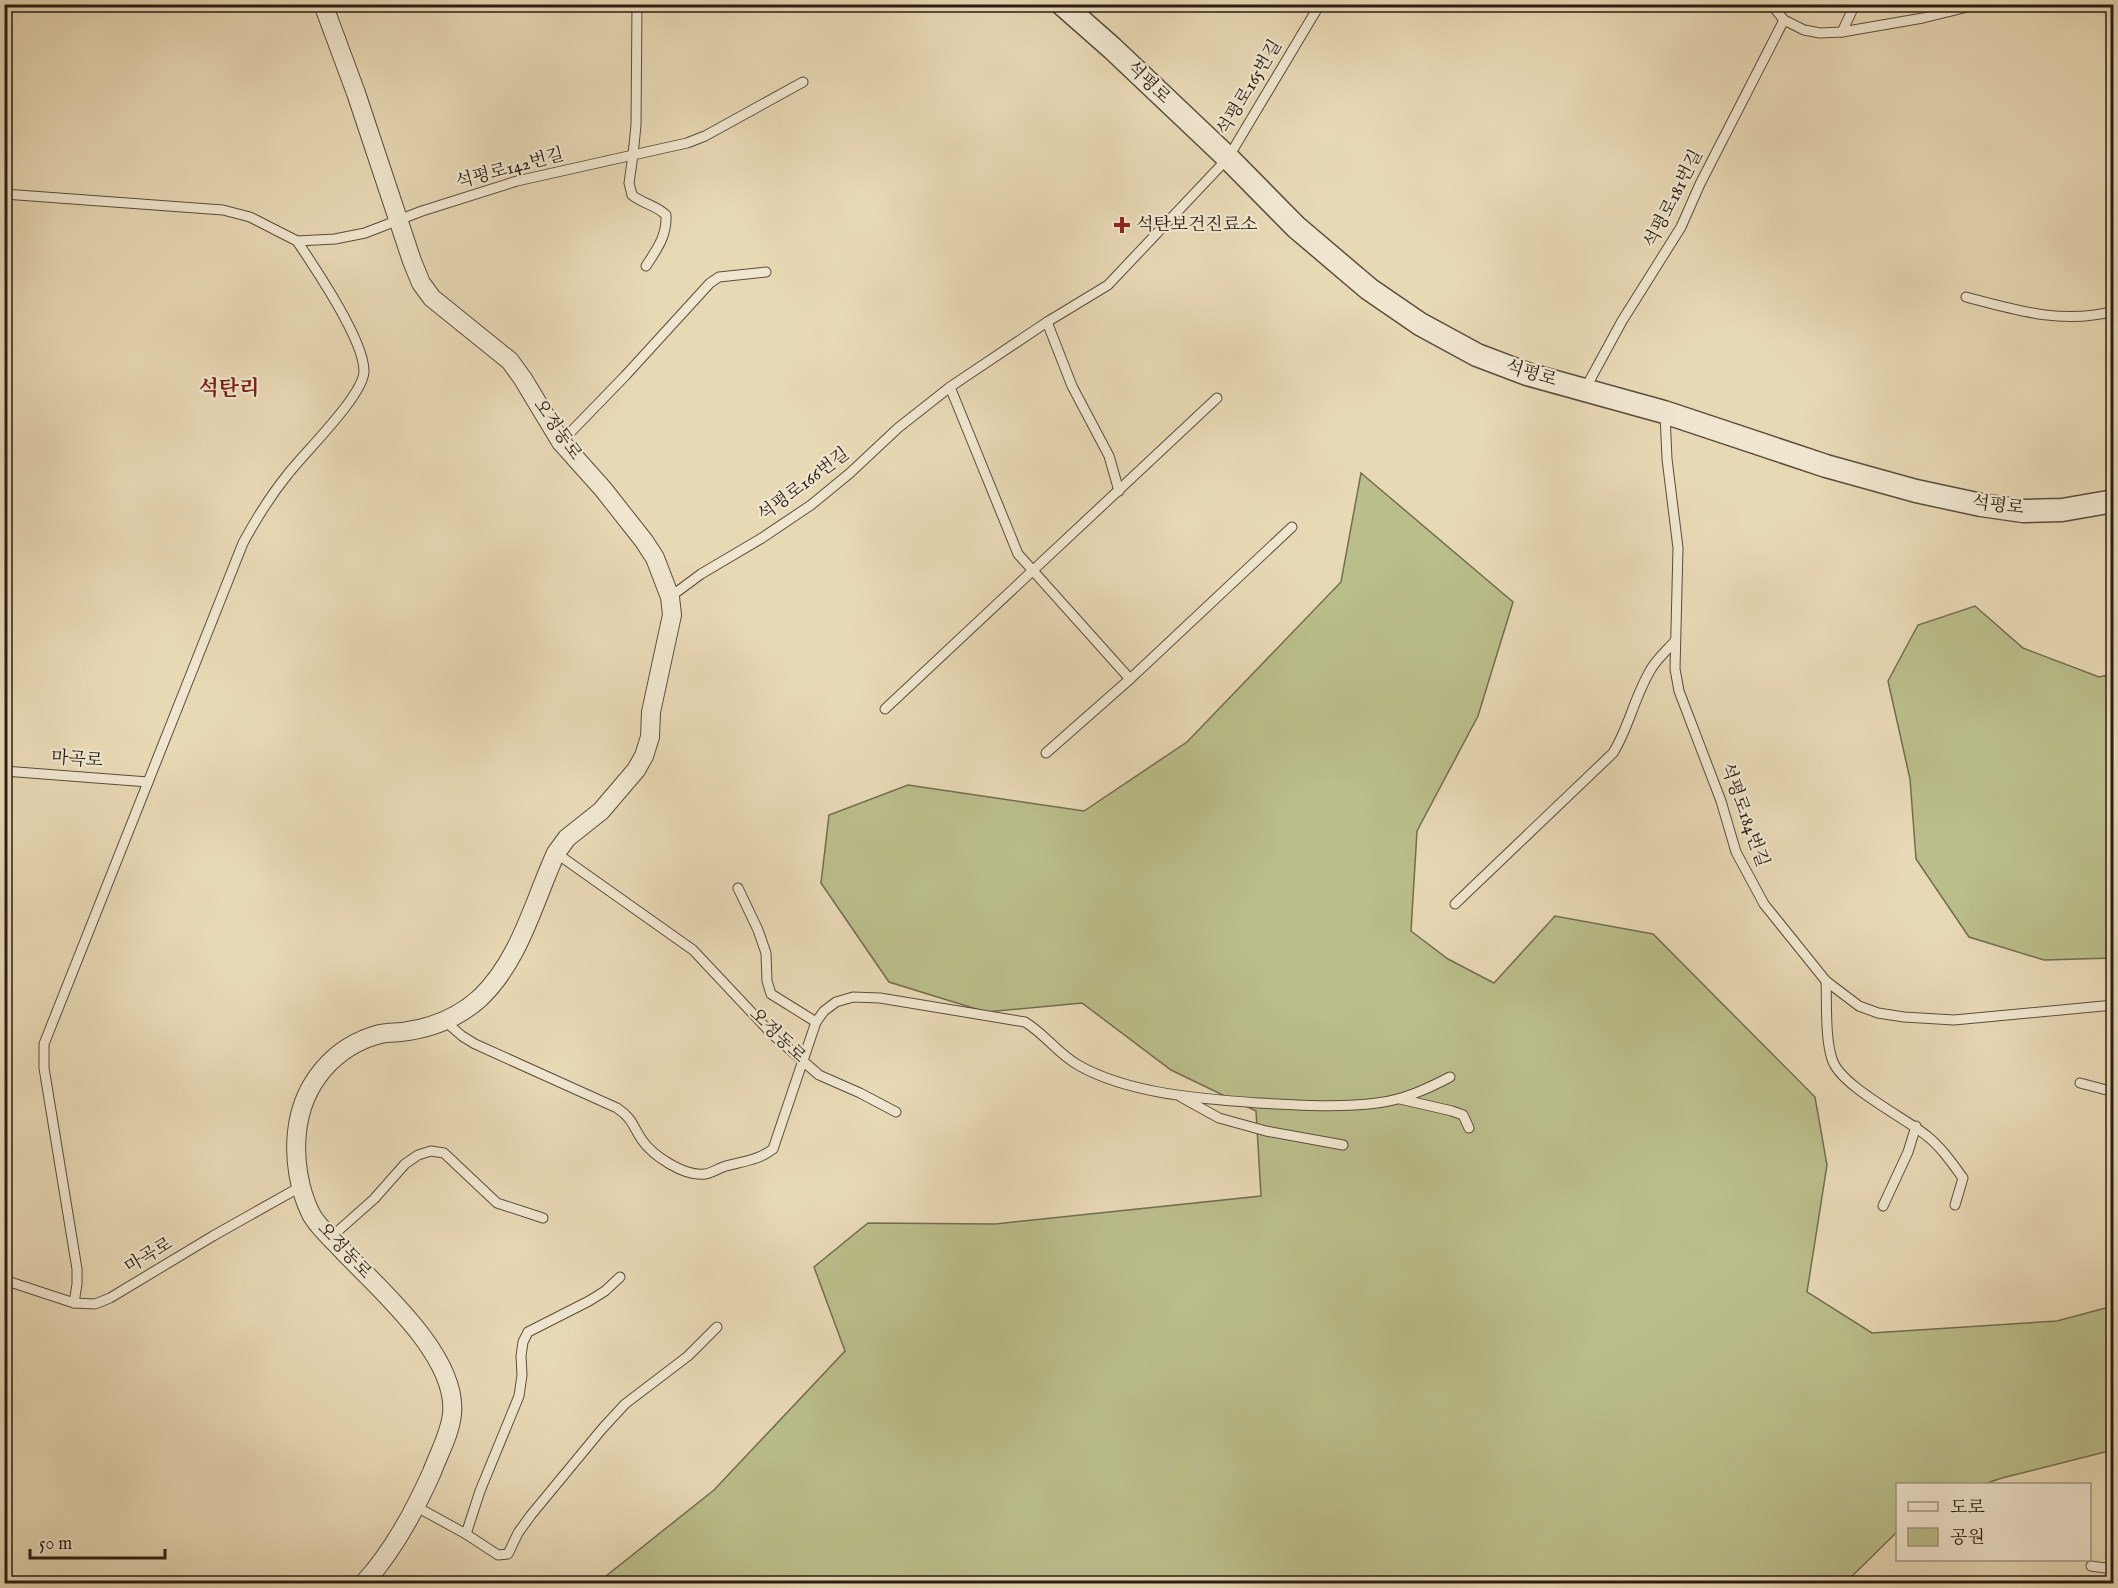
<svg xmlns="http://www.w3.org/2000/svg" width="2118" height="1588" font-family="'IM FELL English','Noto Serif KR',serif">
<style>
.green{fill:#babe8b;stroke:#726e50;stroke-width:1.5}
.lines{fill:none;stroke-linecap:round;stroke-linejoin:round}
.service-casing{stroke:#5a4d3d;stroke-width:11}
.minor-casing{stroke:#5a4d3d;stroke-width:20}
.tertiary-casing{stroke:#5a4d3d;stroke-width:25}
.service{stroke:#f0e6cf;stroke-width:9}
.minor{stroke:#f0e6cf;stroke-width:18}
.tertiary{stroke:#f0e6cf;stroke-width:22}
.poi-dot{fill:#8f2418;stroke:#f0e6cf;stroke-width:2}
.labels{text-anchor:middle;dominant-baseline:central;stroke-width:4.5;stroke-linejoin:round;paint-order:stroke}
.street-label{font-size:18px;fill:#2a1e15;stroke:#f0e6cf}
.poi-label{font-size:18px;fill:#2a1e15;stroke:#f0e6cf;text-anchor:start}
.quarter-label{font-size:21px;font-weight:bold;fill:#7a1f14;stroke:#f0e6cf}
</style>
<rect width="100%" height="100%" fill="#e8d9b5"/>
<filter id="stains"><feTurbulence type="fractalNoise" baseFrequency=".00333" numOctaves="4"/><feColorMatrix values="0 0 0 0 .2 0 0 0 0 .09 0 0 0 0 .02 0 0 0 .5 -.17"/></filter>
<radialGradient id="worn" r=".72"><stop offset=".6" stop-color="#630" stop-opacity="0"/><stop offset="1" stop-color="#630" stop-opacity=".3"/></radialGradient>
<g class="green">
<polygon points="1361,473 1513,602 1478,716 1417,831 1411,931 1448,959 1494,983 1555,916 1653,934 1815,1097 1827,1165 1807,1292 1872,1333 2057,1321 2113,1306 2113,1450 2002,1478 1984,1484 1898,1484 1897,1532 1845,1583 596,1584 714,1490 845,1351 814,1267 868,1223 995,1224 1261,1196 1256,1111 1171,1070 1082,1003 986,1012 889,982 821,883 829,815 908,785 1084,811 1187,742 1341,582"/>
<polygon points="1975,606 2023,648 2099,677 2113,674 2113,958 2044,960 1969,937 1916,859 1910,779 1888,681 1918,625"/>
</g>
<g class="lines">
<g class="service-casing">
<g id="service">
<polyline points="1771,4 1784,20"/>
<polyline points="1842,32 1855,4"/>
<polyline points="4,194 223,210 250,217 297,241 335,239 365,233 422,211 517,181 633,155 636,125 637,4"/>
<path d="M 646,266 C 657,249 667,236 666,215 C 656,205 643,204 632,195 L 629,183 L 633,155 L 687,143 L 705,136 L 803,82"/>
<path d="M 1966,297 C 2015,310 2063,325 2114,311"/>
<polyline points="1047,322 1072,386 1109,456 1119,491"/>
<polyline points="950,387 1018,554 1130,679 1046,753"/>
<polyline points="1585,389 1622,321 1681,227 1700,184 1784,20 1804,30 1820,33 1842,32 1923,18 1980,4"/>
<polyline points="1665,414 1667,459 1678,548 1675,669 1679,691 1721,801 1736,852 1764,904 1826,981 1859,1006 1878,1013 1904,1017 1954,1020 2114,1005"/>
<polyline points="561,442 625,376 710,283 719,277 766,272"/>
<polyline points="670,597 701,574 762,538 811,505 850,473 898,428 950,387 1047,322 1108,285 1228,158 1320,4"/>
<polyline points="1130,679 1292,527"/>
<polyline points="885,709 1217,398"/>
<polyline points="4,771 148,782"/>
<polyline points="556,853 693,950 771,1033 819,1075 860,1093 896,1112"/>
<polyline points="738,888 758,930 766,953 767,981 771,994 816,1022"/>
<path d="M 1455,904 L 1613,753 C 1630,726 1635,693 1653,666 C 1659,657 1668,649 1675,641"/>
<path d="M 1826,981 C 1827,1005 1825,1037 1832,1059 C 1840,1086 1904,1117 1927,1136 C 1941,1147 1952,1163 1963,1178 L 1955,1205"/>
<path d="M 445,1021 L 462,1036 L 475,1044 L 617,1108 C 633,1119 632,1125 642,1140 C 653,1156 685,1177 705,1174 C 712,1173 719,1168 726,1166 C 744,1161 759,1160 773,1149 L 816,1022 L 824,1011 L 836,1002 L 853,997 L 880,998 L 1025,1022 C 1045,1034 1058,1054 1078,1065 C 1129,1094 1202,1099 1259,1103 C 1299,1105 1338,1108 1377,1103 C 1403,1100 1427,1089 1450,1077"/>
<polyline points="2080,1083 2114,1092"/>
<polyline points="1181,1097 1219,1118 1266,1131 1343,1145"/>
<polyline points="1400,1099 1452,1111 1463,1115 1469,1128"/>
<polyline points="1883,1206 1908,1152 1916,1126"/>
<polyline points="330,1238 374,1199 405,1164 418,1155 431,1151 444,1153 497,1203 543,1218"/>
<polyline points="4,1280 74,1303 95,1304 110,1298 213,1236 300,1187"/>
<path d="M 74,1303 L 77,1284 L 77,1269 L 44,1068 L 44,1044 L 243,543 C 256,519 271,495 288,474 C 305,452 364,395 364,371 C 364,340 315,268 297,241"/>
<polyline points="415,1506 466,1534 480,1491 519,1396 522,1375 521,1356 523,1342 528,1332 589,1301 605,1291 620,1277"/>
<polyline points="466,1534 498,1555 508,1554 518,1533 531,1515 602,1429 625,1404 688,1356 717,1327"/>
<polyline points="2091,1566 2105,1568 2114,1565"/>
</g>
</g>
<g class="minor-casing">
<path id="minor" d="M 323,4 L 356,93 L 412,261 L 421,283 L 432,298 L 510,361 L 523,379 L 561,442 L 603,489 L 644,541 L 655,558 L 670,597 L 672,615 L 651,712 L 650,737 L 644,756 L 636,770 L 601,811 L 567,838 L 556,853 C 534,901 520,960 480,998 C 460,1016 435,1027 408,1031 C 399,1033 389,1032 380,1034 C 334,1046 302,1084 297,1132 C 294,1159 299,1190 311,1214 C 318,1227 332,1239 342,1250 C 378,1288 458,1356 452,1414 C 450,1434 439,1453 432,1472 C 415,1510 392,1553 363,1584"/>
</g>
<g class="tertiary-casing">
<polyline id="tertiary" points="1062,4 1112,48 1228,158 1296,227 1369,289 1420,324 1477,355 1527,374 1664,412 1826,466 1916,491 1981,505 2023,511 2062,510 2114,501"/>
</g>
<use href="#service" class="service"/>
<use href="#minor" class="minor"/>
<use href="#tertiary" class="tertiary"/>
</g>
<path class="poi-dot" d="M1119 216h6v6h6v6h-6v6h-6v-6h-6v-6h6z"/>
<g class="labels">
<g class="street-label">
<text transform="translate(1148 83) rotate(44)">석평로</text>
<text transform="translate(1250 88) rotate(-59)">석평로165번길</text>
<text transform="translate(510 169) rotate(-15)">석평로142번길</text>
<text transform="translate(1674 199) rotate(-63)">석평로181번길</text>
<text transform="translate(1531 374) rotate(17)">석평로</text>
<text transform="translate(557 430) rotate(55)">오정동로</text>
<text transform="translate(804 485) rotate(-37)">석평로166번길</text>
<text transform="translate(1998 506) rotate(7)">석평로</text>
<text transform="translate(77 760) rotate(4)">마곡로</text>
<text transform="translate(1744 815) rotate(70)">석평로184번길</text>
<text transform="translate(777 1036) rotate(44)">오정동로</text>
<text transform="translate(344 1251) rotate(47)">오정동로</text>
<text transform="translate(149 1256) rotate(-31)">마곡로</text>
</g>
<g class="poi-label">
<text x="1136" y="225">석탄보건진료소</text>
</g>
<g class="quarter-label">
<text x="229" y="389">석탄리</text>
</g>
</g>
<rect width="2118" height="1588" fill="none" stroke="#e8d9b5" stroke-width="24"/>
<rect x="6" y="6" width="2106" height="1576" fill="none" stroke="#2a1e15" stroke-width="3"/>
<rect x="12" y="12" width="2094" height="1564" fill="none" stroke="#2a1e15" stroke-width="1.5"/>
<rect x="1896" y="1483" width="195" height="78" fill="#f0e6cf" stroke="#a19685" stroke-width="1.5"/>
<rect x="1908" y="1502" width="30" height="9" fill="#f0e6cf" stroke="#a19685" stroke-width="1.5"/>
<text x="1950" y="1513" font-size="18" fill="#2a1e15">도로</text>
<rect x="1908" y="1528" width="30" height="18" fill="#babe8b" stroke="#a19685" stroke-width="1.5"/>
<text x="1950" y="1543" font-size="18" fill="#2a1e15">공원</text>
<path d="M30 1549v9h135v-9" fill="none" stroke="#2a1e15" stroke-width="3"/>
<text x="39" y="1549" font-size="18" fill="#2a1e15" stroke="#f0e6cf" stroke-width="4.5" paint-order="stroke">50 m</text>
<rect width="100%" height="100%" filter="url(#stains)"/>
<rect width="100%" height="100%" fill="url(#worn)"/>
</svg>
